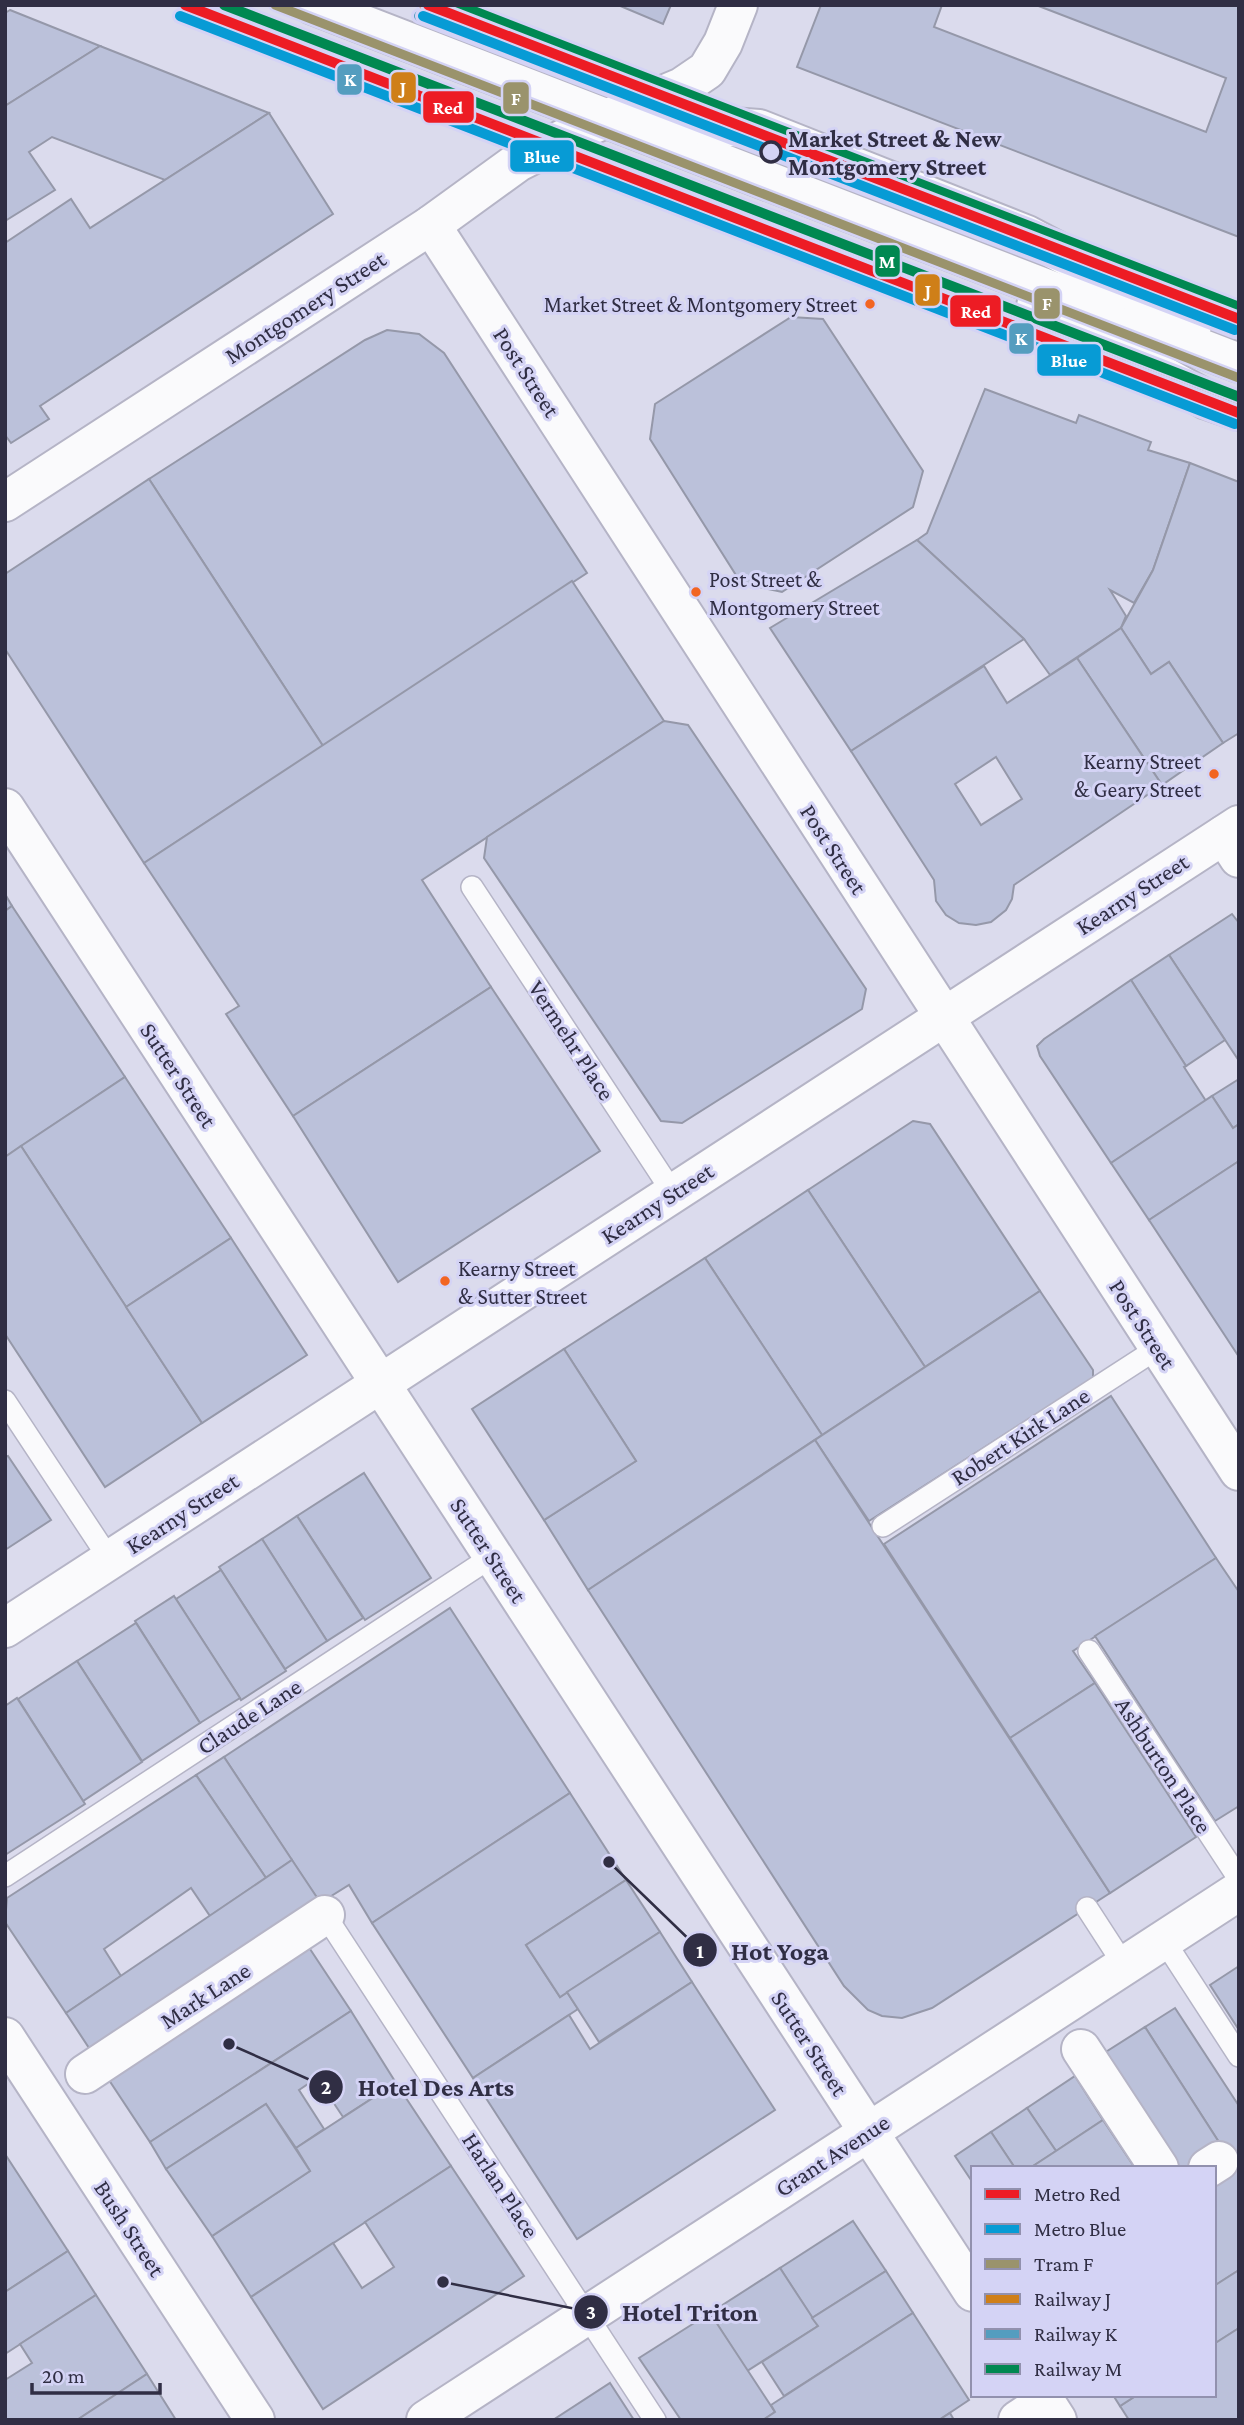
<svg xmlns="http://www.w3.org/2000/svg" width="1244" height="2425" font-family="'Crimson Pro',serif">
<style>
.building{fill:#bbc1da;stroke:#9598a9;stroke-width:2;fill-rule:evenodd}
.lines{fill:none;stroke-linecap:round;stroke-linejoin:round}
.lane-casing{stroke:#b5b4c6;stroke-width:24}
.street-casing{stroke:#b5b4c6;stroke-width:42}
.secondary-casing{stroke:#b5b4c6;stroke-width:42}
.lane{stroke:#fafafc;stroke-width:21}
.street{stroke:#fafafc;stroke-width:38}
.secondary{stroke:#fafafc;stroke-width:38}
.rail-1-casing{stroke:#d4d3f5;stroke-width:16}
.rail-2-casing{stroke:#d4d3f5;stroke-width:16}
.rail-3-casing{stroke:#d4d3f5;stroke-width:16}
.rail-1{stroke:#cf7f18;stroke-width:10}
.rail-2{stroke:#549dbf;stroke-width:10}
.rail-3{stroke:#008851;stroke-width:10}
.tram-1-casing{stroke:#d4d3f5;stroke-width:14}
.tram-1{stroke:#9a936c;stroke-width:9}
.metro-1-casing{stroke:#d4d3f5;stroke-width:16}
.metro-2-casing{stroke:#d4d3f5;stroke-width:16}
.metro-1{stroke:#ed1c24;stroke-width:10}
.metro-2{stroke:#079bd5;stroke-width:10}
.stop-dot{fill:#d4d3f5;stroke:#302e44;stroke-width:3.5}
.bus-dot{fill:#f26522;stroke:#d4d3f5;stroke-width:2.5}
.labels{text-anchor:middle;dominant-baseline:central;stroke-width:6;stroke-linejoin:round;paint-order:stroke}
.bus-label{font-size:22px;fill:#302e44;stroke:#d4d3f5;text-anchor:end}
.stop-label{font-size:24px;font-weight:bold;fill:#302e44;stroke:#d4d3f5;text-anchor:start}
.street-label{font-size:24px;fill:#302e44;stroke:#d4d3f5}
.leader{fill:none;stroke:#302e44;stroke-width:2.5}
.callout-dot{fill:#302e44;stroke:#d4d3f5;stroke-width:2.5}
.mark-label{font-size:21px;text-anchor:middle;font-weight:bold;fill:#fff}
.callout-label{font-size:26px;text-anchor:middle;font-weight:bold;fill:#302e44;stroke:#d4d3f5;stroke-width:6;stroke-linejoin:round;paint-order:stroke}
.line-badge{stroke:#d4d3f5;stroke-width:2.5}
.badge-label{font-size:19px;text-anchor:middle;font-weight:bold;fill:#fff}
</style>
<rect width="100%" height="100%" fill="#dbdbed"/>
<g class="building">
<polygon points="618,5 671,5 663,24"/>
<polygon points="821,5 942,5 934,27 1206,132 1226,78 1036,5 1239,5 1239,237 797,67"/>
<polygon points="10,10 100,46 5,106 5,13"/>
<polygon points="100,46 269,113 165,180 52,137 29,152 55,190 5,221 5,106"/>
<polygon points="269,113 333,214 40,406 49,419 11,443 5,435 5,243 71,199 90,228"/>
<polygon points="791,317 823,319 923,471 913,507 782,592 741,583 650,439 655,404"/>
<polygon points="387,330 419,334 444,353 587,573 323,746 149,479 365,340"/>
<polygon points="985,389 1076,423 1079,415 1151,442 1148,450 1190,463 1153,570 1134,603 1110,590 1126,616 1121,628 1050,675 1024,639 917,540 927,533"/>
<polygon points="1190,463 1239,482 1239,733 1223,743 1169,662 1151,674 1121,628 1153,570"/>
<polygon points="149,479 323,746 144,863 5,649 5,574"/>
<polygon points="917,540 1024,639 851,751 770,628"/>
<polygon points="572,581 664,721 422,880 491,987 293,1116 226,1014 239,1006 144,863"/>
<polygon points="1121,628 1151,674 1169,662 1223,743 1162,785 1077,658"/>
<path d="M 1077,658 L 1162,785 L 1014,885 L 1012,899 L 1006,910 L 991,922 L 976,925 L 959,923 L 946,915 L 936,901 L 934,880 L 851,751 L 984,666 L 1007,703 ZM 996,757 L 1022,799 L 981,825 L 955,784 Z"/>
<polygon points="664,721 688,725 866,989 862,1009 682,1123 661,1121 484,858 487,837"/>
<polygon points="5,894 12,906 5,911"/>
<polygon points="12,906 125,1077 5,1157 5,911"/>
<polygon points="1232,914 1239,923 1239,1061 1169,955"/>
<polygon points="1169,955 1225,1040 1186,1066 1131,980"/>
<polygon points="1131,980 1186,1066 1184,1067 1206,1101 1111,1163 1040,1056 1037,1046 1044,1039"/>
<polygon points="491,987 600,1151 398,1282 293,1116"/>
<polygon points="125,1077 231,1238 126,1307 21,1146"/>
<polygon points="1239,1079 1239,1124 1233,1128 1212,1096"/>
<polygon points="1212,1096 1233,1128 1239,1124 1239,1161 1149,1220 1111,1163"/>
<polygon points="913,1121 930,1124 1040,1291 925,1367 808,1190"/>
<polygon points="21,1146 202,1423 105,1487 5,1334 5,1157"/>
<polygon points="1239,1161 1239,1357 1149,1220"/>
<polygon points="808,1190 925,1367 822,1435 705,1258"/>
<polygon points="231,1238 307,1355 202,1423 126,1307"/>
<polygon points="705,1258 822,1435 588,1590 544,1520 636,1461 564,1349"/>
<polygon points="1040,1291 1093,1370 1093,1378 869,1521 815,1440"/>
<polygon points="564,1349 636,1461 544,1520 472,1409"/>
<polygon points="1111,1396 1216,1558 1073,1651 1095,1683 1010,1738 884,1544"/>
<polygon points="815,1440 1110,1893 932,2008 902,2018 882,2016 868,2010 844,1986 588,1590"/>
<polygon points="8,1456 51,1520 5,1550 5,1457"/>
<polygon points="364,1473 431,1578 365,1620 297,1516"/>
<polygon points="297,1516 363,1618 327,1641 262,1539"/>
<polygon points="262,1539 327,1641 285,1669 219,1567"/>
<polygon points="1216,1558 1239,1592 1239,1806 1215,1821 1095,1636"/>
<polygon points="221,1570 286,1671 241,1700 176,1599"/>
<polygon points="174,1596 240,1698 200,1723 135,1621"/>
<polygon points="450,1608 570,1793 372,1923 349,1885 320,1903 224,1757"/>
<polygon points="136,1623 200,1723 142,1761 77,1661"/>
<polygon points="77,1661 142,1762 83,1801 18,1699"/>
<polygon points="1095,1683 1196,1837 1110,1893 1010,1738"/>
<polygon points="17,1698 85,1804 5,1855 5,1706"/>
<polygon points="224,1757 292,1860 266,1878 196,1775"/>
<polygon points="196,1775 266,1878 210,1916 191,1888 104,1949 121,1976 66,2013 5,1922 7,1898"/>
<polygon points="570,1793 626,1880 526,1945 560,1997 567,1992 578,2009 473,2078 372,1923"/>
<polygon points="292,1860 320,1902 93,2054 66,2013"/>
<polygon points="626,1880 660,1932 560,1997 526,1945"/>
<polygon points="660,1932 692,1982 599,2042 567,1992"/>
<polygon points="308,1946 351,2011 150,2142 107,2077"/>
<polygon points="1239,1966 1239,2030 1210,1985"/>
<polygon points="692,1982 775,2110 577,2239 473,2078 569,2015 590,2049"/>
<polygon points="1175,2008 1239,2106 1239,2156 1231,2161 1145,2027"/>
<polygon points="351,2011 396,2083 343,2117 317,2078 299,2090 324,2129 296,2148 266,2104 166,2169 150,2142"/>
<polygon points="1145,2027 1224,2150 1196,2168 1174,2168 1101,2055"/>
<polygon points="1075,2076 1103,2120 1056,2151 1027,2108"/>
<polygon points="396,2083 451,2166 251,2297 212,2236 310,2171 296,2148"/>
<polygon points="266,2104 310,2171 212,2236 166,2169"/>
<polygon points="1027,2108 1056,2151 1030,2168 1015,2168 991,2132"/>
<polygon points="1103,2120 1135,2168 1030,2168 1056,2151"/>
<polygon points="991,2132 1015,2168 973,2168 973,2183 955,2156"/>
<polygon points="5,2154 68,2251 5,2292"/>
<polygon points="1239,2156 1239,2270 1214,2286 1214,2173"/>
<polygon points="451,2166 524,2276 323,2409 251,2297 333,2243 362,2288 394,2267 365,2222"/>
<polygon points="853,2221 886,2271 812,2318 780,2268"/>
<polygon points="68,2251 96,2295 5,2354 5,2292"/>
<polygon points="780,2268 818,2326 747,2371 710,2313"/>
<polygon points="1239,2270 1239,2328 1214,2344 1214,2286"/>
<polygon points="886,2271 913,2313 784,2396 762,2362 818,2326 812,2318"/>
<polygon points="96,2295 147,2374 77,2420 5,2420 5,2380 32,2363 20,2344"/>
<polygon points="710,2313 775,2412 763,2420 681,2420 639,2358"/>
<polygon points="913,2313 969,2400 939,2420 763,2420 775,2412 771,2405"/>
<polygon points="1239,2328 1239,2420 1129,2420 1120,2406 1137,2395 1214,2395 1214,2344"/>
<polygon points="147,2374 176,2420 77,2420"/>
<polygon points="610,2383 634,2420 553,2420"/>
<polygon points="1113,2395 1137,2395 1120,2406"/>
<polygon points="950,2413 954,2420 939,2420"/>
</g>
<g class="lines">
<g class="lane-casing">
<g id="lane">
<polyline points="472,887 673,1193"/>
<polyline points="5,1401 110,1560"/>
<polyline points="883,1526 1158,1348"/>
<polyline points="1089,1651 1239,1879"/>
<polyline points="5,1876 493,1556"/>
<polyline points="1087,1908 1124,1965"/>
<polyline points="325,1915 655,2420"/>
<polyline points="1163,1939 1239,2056"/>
</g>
</g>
<g class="street-casing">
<g id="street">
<polyline points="1224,835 1239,858"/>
<polyline points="1081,2049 1159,2168"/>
<polyline points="85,2074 325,1915"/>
<polyline points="1208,2168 1219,2161"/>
<polyline points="426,2420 1239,1891"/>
<polyline points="1018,2420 1045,2402"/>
</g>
</g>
<g class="secondary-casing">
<g id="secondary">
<polyline points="313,5 1239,363"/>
<polyline points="648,121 759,129 1027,235 1193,323"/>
<polyline points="431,225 1239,1471"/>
<polyline points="1036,306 1207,400 1239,411"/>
<polyline points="5,502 431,225 518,162 589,126 682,87 707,70 723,43 738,5"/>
<polyline points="5,808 973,2292"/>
<polyline points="5,1628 1239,825"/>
<polyline points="5,2037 255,2420"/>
<polyline points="1041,2395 1057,2420"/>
</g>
</g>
<use href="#lane" class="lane"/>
<use href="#street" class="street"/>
<use href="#secondary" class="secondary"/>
<g class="rail-1-casing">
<g id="rail-1">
<polyline points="190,5 1239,410"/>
<polyline points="424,5 1239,320"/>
</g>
</g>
<g class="rail-2-casing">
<g id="rail-2">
<polyline points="185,16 1235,421"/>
<polyline points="419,16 1235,331"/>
</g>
</g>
<g class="rail-3-casing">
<g id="rail-3">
<polyline points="224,5 1239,397"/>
<polyline points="458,5 1239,307"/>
</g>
</g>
<use href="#rail-1" class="rail-1"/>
<use href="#rail-2" class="rail-2"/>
<use href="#rail-3" class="rail-3"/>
<g class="tram-1-casing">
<polyline id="tram-1" points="275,5 1239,378"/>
</g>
<use href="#tram-1" class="tram-1"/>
<g class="metro-1-casing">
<g id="metro-1">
<polyline points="185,5 1239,413"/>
<polyline points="428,5 1239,319"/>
</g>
</g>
<g class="metro-2-casing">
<g id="metro-2">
<polyline points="180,16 1235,424"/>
<polyline points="423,16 1235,330"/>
</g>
</g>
<use href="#metro-1" class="metro-1"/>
<use href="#metro-2" class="metro-2"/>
</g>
<circle class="stop-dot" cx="771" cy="152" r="10"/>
<g class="bus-dot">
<circle cx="870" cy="304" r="6"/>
<circle cx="696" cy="592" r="6"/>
<circle cx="1214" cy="774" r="6"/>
<circle cx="445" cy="1281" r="6"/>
</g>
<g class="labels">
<g class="bus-label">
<text x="857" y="304">Market Street &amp; Montgomery Street</text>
<text x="709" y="579" text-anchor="start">Post Street &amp;<tspan x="709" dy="28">Montgomery Street</tspan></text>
<text x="1201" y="761">Kearny Street<tspan x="1201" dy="28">&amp; Geary Street</tspan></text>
<text x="458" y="1268" text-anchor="start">Kearny Street<tspan x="458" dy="28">&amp; Sutter Street</tspan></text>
</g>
<g class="stop-label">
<text x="788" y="138">Market Street &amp; New<tspan x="788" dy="28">Montgomery Street</tspan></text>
</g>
<g class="street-label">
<text transform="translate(305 307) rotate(-33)">Montgomery Street</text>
<text transform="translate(527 372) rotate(57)">Post Street</text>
<text transform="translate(834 849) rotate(57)">Post Street</text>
<text transform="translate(1132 894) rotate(-33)">Kearny Street</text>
<text transform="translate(572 1040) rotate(57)">Vermehr Place</text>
<text transform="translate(179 1075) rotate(57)">Sutter Street</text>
<text transform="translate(657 1203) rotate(-33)">Kearny Street</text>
<text transform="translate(1143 1324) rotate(57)">Post Street</text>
<text transform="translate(1020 1436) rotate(-33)">Robert Kirk Lane</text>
<text transform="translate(182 1513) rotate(-33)">Kearny Street</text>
<text transform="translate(489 1550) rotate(57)">Sutter Street</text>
<text transform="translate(249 1716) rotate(-33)">Claude Lane</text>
<text transform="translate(1164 1765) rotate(57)">Ashburton Place</text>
<text transform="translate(205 1995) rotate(-33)">Mark Lane</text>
<text transform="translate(810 2043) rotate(57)">Sutter Street</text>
<text transform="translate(832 2155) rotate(-33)">Grant Avenue</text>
<text transform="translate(501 2185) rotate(57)">Harlan Place</text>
<text transform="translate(130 2228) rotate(57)">Bush Street</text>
</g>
</g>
<path class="leader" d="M609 1862L700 1950M229 2044L326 2087M443 2282L591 2312"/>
<g class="callout-dot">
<circle cx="609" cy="1862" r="7"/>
<circle cx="229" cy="2044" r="7"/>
<circle cx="443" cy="2282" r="7"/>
<circle cx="700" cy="1950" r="18"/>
<circle cx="326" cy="2087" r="18"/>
<circle cx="591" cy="2312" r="18"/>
</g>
<g class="mark-label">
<text x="700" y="1958">1</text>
<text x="326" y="2094">2</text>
<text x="591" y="2319">3</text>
</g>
<g class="callout-label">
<text x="780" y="1960">Hot Yoga</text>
<text x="436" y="2096">Hotel Des Arts</text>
<text x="690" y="2321">Hotel Triton</text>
</g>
<g class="line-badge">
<rect x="336" y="63" width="27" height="33" rx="7" fill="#549dbf"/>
<rect x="390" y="71" width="27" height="33" rx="7" fill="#cf7f18"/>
<rect x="502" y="81" width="28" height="34" rx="7" fill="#9a936c"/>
<rect x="422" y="90" width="53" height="34" rx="7" fill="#ed1c24"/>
<rect x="509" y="139" width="66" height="34" rx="7" fill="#079bd5"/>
<rect x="874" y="244" width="27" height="34" rx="7" fill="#008851"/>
<rect x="914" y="273" width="27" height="34" rx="7" fill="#cf7f18"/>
<rect x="1033" y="287" width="28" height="33" rx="7" fill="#9a936c"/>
<rect x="949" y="294" width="53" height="34" rx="7" fill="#ed1c24"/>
<rect x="1008" y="322" width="27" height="33" rx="7" fill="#549dbf"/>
<rect x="1036" y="343" width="66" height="34" rx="7" fill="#079bd5"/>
</g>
<g class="badge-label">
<text x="350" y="86">K</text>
<text x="403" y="94">J</text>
<text x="516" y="105">F</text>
<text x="448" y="114">Red</text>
<text x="542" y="163">Blue</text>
<text x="887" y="268">M</text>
<text x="928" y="297">J</text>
<text x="1047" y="310">F</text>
<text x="976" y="318">Red</text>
<text x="1021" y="345">K</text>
<text x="1069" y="367">Blue</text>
</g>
<rect width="1244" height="2425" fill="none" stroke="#302e44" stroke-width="14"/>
<rect x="971" y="2166" width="245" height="231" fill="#d4d3f5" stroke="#9291ae" stroke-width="2"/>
<rect x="985" y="2189" width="35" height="10" fill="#ed1c24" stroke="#9291ae" stroke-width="2"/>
<text x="1034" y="2201" font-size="21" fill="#302e44">Metro Red</text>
<rect x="985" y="2224" width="35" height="10" fill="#079bd5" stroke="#9291ae" stroke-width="2"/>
<text x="1034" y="2236" font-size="21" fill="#302e44">Metro Blue</text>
<rect x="985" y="2259" width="35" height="10" fill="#9a936c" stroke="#9291ae" stroke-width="2"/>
<text x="1034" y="2271" font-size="21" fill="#302e44">Tram F</text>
<rect x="985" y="2294" width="35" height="10" fill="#cf7f18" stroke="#9291ae" stroke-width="2"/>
<text x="1034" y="2306" font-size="21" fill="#302e44">Railway J</text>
<rect x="985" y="2329" width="35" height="10" fill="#549dbf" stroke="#9291ae" stroke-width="2"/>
<text x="1034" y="2341" font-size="21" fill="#302e44">Railway K</text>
<rect x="985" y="2364" width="35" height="10" fill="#008851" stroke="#9291ae" stroke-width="2"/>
<text x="1034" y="2376" font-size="21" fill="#302e44">Railway M</text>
<path d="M32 2383v10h128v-10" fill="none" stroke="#302e44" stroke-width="3.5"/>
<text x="42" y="2383" font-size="21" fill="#302e44" stroke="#d4d3f5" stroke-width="5" paint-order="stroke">20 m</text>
</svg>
